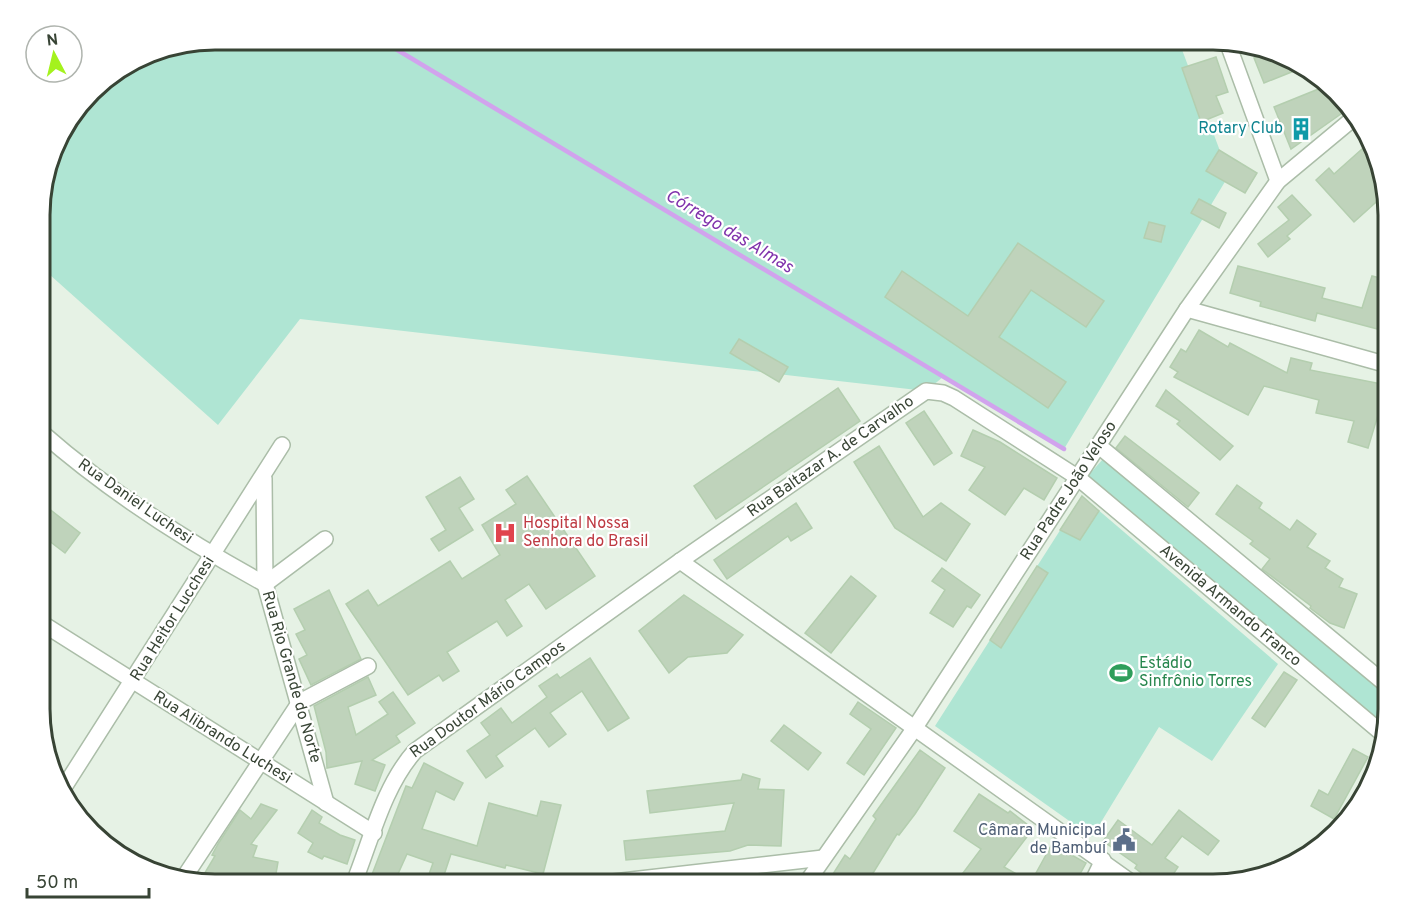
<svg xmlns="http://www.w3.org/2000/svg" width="1427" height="924" font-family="Overpass,sans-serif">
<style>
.green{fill:#afe5d3}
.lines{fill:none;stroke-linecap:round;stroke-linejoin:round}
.stream{stroke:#d1a3ed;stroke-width:4.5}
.building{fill:#bfd3bb;stroke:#b4ceaf;stroke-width:1.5}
.street-casing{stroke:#abbda8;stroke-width:18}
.street{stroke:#fff;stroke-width:15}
.labels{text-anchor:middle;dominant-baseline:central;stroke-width:4.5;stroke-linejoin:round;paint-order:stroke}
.culture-label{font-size:16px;fill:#0d838f;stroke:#fff;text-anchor:end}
.street-label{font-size:16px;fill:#384435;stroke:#fff}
.health-label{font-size:16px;fill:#be3a42;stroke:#fff;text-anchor:start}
.leisure-label{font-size:16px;fill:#27864d;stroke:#fff;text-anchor:start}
.service-label{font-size:16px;fill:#4e5e75;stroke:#fff;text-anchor:end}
.water-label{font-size:18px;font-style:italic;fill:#8033ac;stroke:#fff}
.rim{fill:none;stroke:#384435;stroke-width:3}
</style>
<rect width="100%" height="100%" fill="#e6f2e5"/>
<g class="green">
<polygon points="215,39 1178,39 1229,175 1064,449 943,377 926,391 300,319 218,425 40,266 40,192 57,137 99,83 148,52"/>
<polygon points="1103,459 1388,693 1385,727 1086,478"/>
<polygon points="1082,496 1278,664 1212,761 1159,727 1092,837 935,726"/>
</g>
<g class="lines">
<polyline class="stream" points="379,39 1064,449"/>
</g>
<g class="building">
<polygon points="1263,54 1267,56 1304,67 1264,83 1254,58"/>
<polygon points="1216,57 1228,92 1216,96 1223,113 1201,122 1182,68"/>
<polygon points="1326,86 1348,109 1291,149 1274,107"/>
<polygon points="1362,149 1375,163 1385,194 1354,222 1316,180 1329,168 1334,174"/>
<polygon points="1219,150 1257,173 1245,193 1206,171"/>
<polygon points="1292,195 1311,215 1287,236 1290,239 1268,257 1258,244 1289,220 1278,207"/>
<polygon points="1199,199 1226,213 1219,228 1191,213"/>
<polygon points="1149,222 1165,226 1161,242 1144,238"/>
<polygon points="1018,243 1104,301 1086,327 1031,290 999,337 1066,382 1048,408 885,297 902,271 968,316"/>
<polygon points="1238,266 1325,288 1322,298 1362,308 1372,276 1388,280 1385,331 1317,313 1315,321 1260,306 1261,302 1230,293"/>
<polygon points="1199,330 1228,347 1230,343 1287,373 1291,358 1312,363 1310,370 1387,385 1368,448 1348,442 1354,421 1316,413 1319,400 1264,386 1248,415 1174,377 1178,372 1170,367 1181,349 1186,352"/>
<polygon points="739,339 788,367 779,382 730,353"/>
<polygon points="838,388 860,421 716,519 694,486"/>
<polygon points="1166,390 1233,446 1220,460 1177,424 1180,421 1156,406"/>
<polygon points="924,411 952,453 934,465 906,423"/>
<polygon points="973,430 1000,442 1057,478 1044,500 1024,488 1005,515 969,490 985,467 961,456"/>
<polygon points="1125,436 1199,493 1188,507 1116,448"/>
<polygon points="879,446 923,517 941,503 970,524 946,561 895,528 854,462"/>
<polygon points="527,476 595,576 546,609 529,584 505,600 522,626 507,636 497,621 447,652 459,671 443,681 439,675 408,695 346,604 368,590 378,606 450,561 462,579 500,555 482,525 516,504 506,490"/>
<polygon points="460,477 474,499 459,508 473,530 439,551 431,539 446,530 426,497"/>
<polygon points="1237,485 1262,503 1259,508 1290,530 1297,520 1316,534 1307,547 1330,561 1325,568 1343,579 1339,587 1357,594 1344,628 1330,623 1310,608 1311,606 1262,569 1270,559 1250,544 1253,541 1216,514"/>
<polygon points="1082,496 1099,511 1080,540 1060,530"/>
<polygon points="796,503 812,528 791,541 788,536 727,579 714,560"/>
<polygon points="48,508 80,533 65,553 40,534 40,518"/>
<polygon points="1037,566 1048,573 1001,648 990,640"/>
<polygon points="942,568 980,595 971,608 967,606 953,627 930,613 945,590 932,581"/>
<polygon points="851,576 876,596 831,653 805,633"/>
<polygon points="329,590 361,659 311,685 299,659 307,655 296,634 305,630 294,609"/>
<polygon points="684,595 743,635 727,653 688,657 669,673 639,631"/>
<polygon points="590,658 629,718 608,731 582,691 550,713 566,734 549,747 535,728 496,756 503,766 486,778 467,751 490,735 481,723 501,708 512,723 547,697 539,686 557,674 560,678"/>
<polygon points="1284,672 1297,680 1265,727 1252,718"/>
<polygon points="368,677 376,695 348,707 356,735 388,714 379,702 393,692 415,723 396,736 400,742 372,760 385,765 375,791 355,784 362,761 327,768 326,752 314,706"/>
<polygon points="858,702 896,728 864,775 847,763 871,729 850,714"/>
<polygon points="784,725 821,753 808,770 771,741"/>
<polygon points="1353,749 1368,757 1334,819 1311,806 1319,790 1328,795"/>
<polygon points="920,750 945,768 915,814 899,835 897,834 873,873 876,875 870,885 826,885 845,855 850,859 876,819 873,816"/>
<polygon points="424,763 463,783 454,800 436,791 422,829 477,846 489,803 537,816 541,801 561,805 543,874 506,865 505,868 451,854 442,881 428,877 433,863 407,854 393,885 368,885 406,786 412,788"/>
<polygon points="743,774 760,779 758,789 784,790 781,846 748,845 730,851 626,860 624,841 725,831 734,803 650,813 647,791 741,780"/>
<polygon points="979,794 1008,813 1010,811 1033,829 1004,867 1031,882 1052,844 1086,863 1074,885 954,885 981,849 954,831"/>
<polygon points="261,804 277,810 251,844 257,846 253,857 278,862 274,885 214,885 200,881 215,856 212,855 218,844 240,810 251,819"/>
<polygon points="312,810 322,817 319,823 340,835 355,840 347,864 324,856 322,859 308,852 313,843 298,833"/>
<polygon points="1179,810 1219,841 1208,855 1182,836 1165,858 1178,867 1166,885 1157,885 1135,868 1137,865 1103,841 1118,820 1152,845"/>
</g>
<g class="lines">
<g class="street-casing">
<g id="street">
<polyline points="1228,44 1278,181"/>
<polyline points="1187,309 1388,365"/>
<path d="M 40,431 C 108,491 186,541 265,584 L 325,539"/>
<polyline points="1099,446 1388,686"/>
<polyline points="264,478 265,584 326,803"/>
<polyline points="680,561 1135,885"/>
<polyline points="40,622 374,833"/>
<polyline points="61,792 282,445"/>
<polyline points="185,876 300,702 368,666"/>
<path d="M 353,885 C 371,841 383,787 415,751 L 680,561 L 926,391 L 943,393 L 954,398 L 1077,477 L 1383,734"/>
<polyline points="587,885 823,858"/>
<polyline points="805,885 914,729 1187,309 1278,181 1355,117"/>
<polyline points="1091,885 1103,860"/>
</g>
</g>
<use href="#street" class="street"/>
</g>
<defs>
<g id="building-bare" transform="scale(1.8)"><path d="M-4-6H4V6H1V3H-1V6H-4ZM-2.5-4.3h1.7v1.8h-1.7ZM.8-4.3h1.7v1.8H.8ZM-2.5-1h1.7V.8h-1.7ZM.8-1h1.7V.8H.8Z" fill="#0f9aa8" stroke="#fff" stroke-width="2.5" paint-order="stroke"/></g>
<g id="hospital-bare" transform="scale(1.8)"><path d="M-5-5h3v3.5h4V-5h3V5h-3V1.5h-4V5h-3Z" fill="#e0444e" stroke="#fff" stroke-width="2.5" paint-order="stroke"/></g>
<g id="stadium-bare" transform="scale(1.8)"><path d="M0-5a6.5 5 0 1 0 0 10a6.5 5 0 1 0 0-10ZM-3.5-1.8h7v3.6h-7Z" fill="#2e9e5b" stroke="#fff" stroke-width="2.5" paint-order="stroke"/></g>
<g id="civic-bare" transform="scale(1.8)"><path d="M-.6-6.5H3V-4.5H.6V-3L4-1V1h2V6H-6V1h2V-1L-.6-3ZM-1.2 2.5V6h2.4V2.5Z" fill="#5c6f8a" stroke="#fff" stroke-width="2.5" paint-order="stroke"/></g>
</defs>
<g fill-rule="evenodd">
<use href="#building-bare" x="1301" y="129"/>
<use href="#hospital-bare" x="505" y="533"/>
<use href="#stadium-bare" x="1121" y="673"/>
<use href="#civic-bare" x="1124" y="840"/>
</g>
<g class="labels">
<g class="culture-label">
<text x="1283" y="129">Rotary Club</text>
</g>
<g class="street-label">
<text transform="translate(831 457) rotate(-35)">Rua Baltazar A. de Carvalho</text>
<text transform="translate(1069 491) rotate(-57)">Rua Padre João Veloso</text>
<text transform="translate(135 502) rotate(35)">Rua Daniel Luchesi</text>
<text transform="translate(1230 606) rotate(40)">Avenida Armando Franco</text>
<text transform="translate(173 619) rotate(-58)">Rua Heitor Lucchesi</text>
<text transform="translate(291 677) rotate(74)">Rua Rio Grande do Norte</text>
<text transform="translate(488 700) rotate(-36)">Rua Doutor Mário Campos</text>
<text transform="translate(222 738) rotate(32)">Rua Alibrando Luchesi</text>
</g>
<g class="health-label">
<text x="523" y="524">Hospital Nossa<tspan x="523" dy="18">Senhora do Brasil</tspan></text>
</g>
<g class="leisure-label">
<text x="1139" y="664">Estádio<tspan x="1139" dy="18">Sinfrônio Torres</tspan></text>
</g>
<g class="service-label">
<text x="1106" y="831">Câmara Municipal<tspan x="1106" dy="18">de Bambuí</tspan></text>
</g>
<g class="water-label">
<text transform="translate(729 232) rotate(31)">Córrego das Almas</text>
</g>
</g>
<path d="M0 0H1427V924H0ZM215 50H1213A165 165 0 0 1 1378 215V709A165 165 0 0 1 1213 874H215A165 165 0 0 1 50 709V215A165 165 0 0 1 215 50Z" fill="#fff" fill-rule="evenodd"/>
<path class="rim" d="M215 50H1213A165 165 0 0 1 1378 215V709A165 165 0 0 1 1213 874H215A165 165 0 0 1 50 709V215A165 165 0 0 1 215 50Z"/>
<g transform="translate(54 54) rotate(353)"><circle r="28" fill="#ffffff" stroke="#afb4ae" stroke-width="1.5"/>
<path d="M0-4.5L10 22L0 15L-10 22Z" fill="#a4f21d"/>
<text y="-9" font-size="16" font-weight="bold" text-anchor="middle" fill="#384435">N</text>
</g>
<path d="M27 888v9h122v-9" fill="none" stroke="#384435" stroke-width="3"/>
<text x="36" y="888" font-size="18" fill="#384435" stroke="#ffffff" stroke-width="4.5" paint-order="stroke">50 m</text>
</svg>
